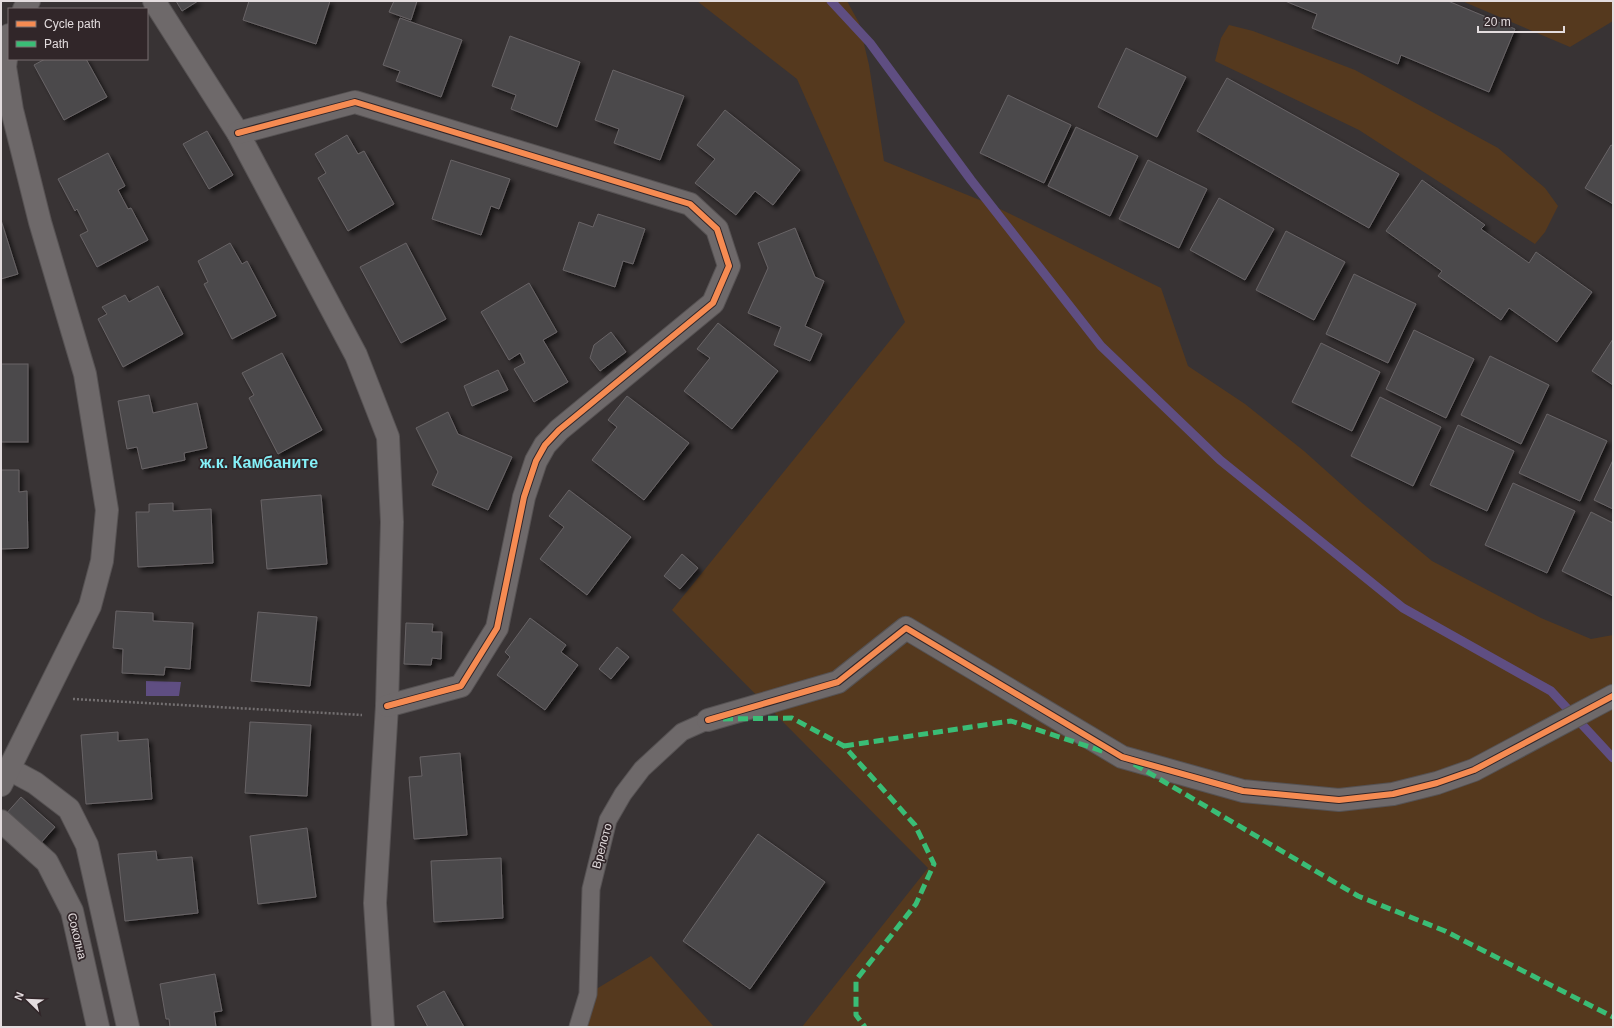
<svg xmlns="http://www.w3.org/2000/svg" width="1614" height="1028" font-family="Arial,sans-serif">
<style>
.green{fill:#55391e}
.water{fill:#5f4e82}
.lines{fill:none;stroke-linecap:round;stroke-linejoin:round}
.stream{stroke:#5f4e82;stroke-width:9}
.building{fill:#4c484b;stroke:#686466;filter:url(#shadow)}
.lane-casing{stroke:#565253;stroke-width:19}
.street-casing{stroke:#565253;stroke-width:24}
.path{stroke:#747071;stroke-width:2.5;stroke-dasharray:2 2;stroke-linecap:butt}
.lane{stroke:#6e696a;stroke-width:17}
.street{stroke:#6e696a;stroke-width:22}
.quiet{stroke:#3abd76;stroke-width:5;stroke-dasharray:10 5;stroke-linecap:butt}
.cycleway-casing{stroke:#312629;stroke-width:8}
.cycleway{stroke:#f68b52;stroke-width:6}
.labels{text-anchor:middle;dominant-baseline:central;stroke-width:3.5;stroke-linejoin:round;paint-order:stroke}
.street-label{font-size:12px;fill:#e3dcde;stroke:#312629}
.district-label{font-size:16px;font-weight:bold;fill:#84f0f8;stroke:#312629}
</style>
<defs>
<filter id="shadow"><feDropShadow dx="3.5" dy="3.5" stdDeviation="2" flood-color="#0009"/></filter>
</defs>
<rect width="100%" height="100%" fill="#383334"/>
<g class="green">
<polygon points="697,1 847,1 859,23 869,65 884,161 992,205 1161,288 1188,366 1245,404 1304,451 1362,503 1432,561 1541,618 1591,639 1613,635 1613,1027 802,1027 928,868 672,610 905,322 797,79"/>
<polygon points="1462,1 1613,1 1613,21 1570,47"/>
<polygon points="1229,25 1253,31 1355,70 1498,148 1545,188 1558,206 1545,232 1535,244 1359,130 1215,61 1221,38"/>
<polygon points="651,956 714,1027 578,1027 588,994"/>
</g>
<polygon class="water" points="146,681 181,682 179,696 146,696"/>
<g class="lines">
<polyline class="stream" points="831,1 870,43 971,180 1101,346 1220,460 1403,608 1551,691 1613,758"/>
</g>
<g class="building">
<polygon points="176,1 198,1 182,11"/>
<polygon points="249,1 330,1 316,44 243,20"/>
<polygon points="394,1 417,1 411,20 389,12"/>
<polygon points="1285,1 1448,1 1515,29 1489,92 1401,55 1398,64 1312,28 1317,14"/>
<polygon points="400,18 462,40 441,97 396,81 400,71 383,65"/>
<polygon points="510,36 580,62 557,127 511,109 516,95 492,86"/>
<polygon points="1126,48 1186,77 1157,137 1098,107"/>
<polygon points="45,59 86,59 107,97 64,120 34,65"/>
<polygon points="613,70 684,96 660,160 614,143 619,129 595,120"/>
<polygon points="1227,78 1399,174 1369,228 1197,131"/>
<polygon points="1008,95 1071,125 1044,183 980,153"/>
<polygon points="725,110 800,170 773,205 755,191 736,215 695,183 715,159 697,145"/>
<polygon points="1076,127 1138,156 1110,216 1048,186"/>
<polygon points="207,131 233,175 209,189 183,144"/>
<polygon points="347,135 358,154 364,151 394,204 348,231 318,178 326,173 315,154"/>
<polygon points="1611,145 1613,146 1613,204 1585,188"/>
<polygon points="108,153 125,186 118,190 128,209 131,208 148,240 97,267 80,235 88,231 77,209 75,211 58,179"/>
<polygon points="451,160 510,179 499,209 491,206 481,235 432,219"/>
<polygon points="1148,160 1207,189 1179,248 1119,219"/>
<polygon points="1422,180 1485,225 1481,229 1529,263 1536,252 1592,292 1557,342 1509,308 1501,320 1438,276 1442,271 1386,231"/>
<polygon points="1219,198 1274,229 1245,280 1190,250"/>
<polygon points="598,214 645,229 633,264 623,261 615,287 563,270 579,222 593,227"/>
<polygon points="1,220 18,274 1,279"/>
<polygon points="795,228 815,277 824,281 805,326 822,334 810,361 774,345 781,327 748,313 768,268 758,243"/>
<polygon points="1286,231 1345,262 1314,320 1256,290"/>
<polygon points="230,243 242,264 247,261 276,316 232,339 204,284 208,282 198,261"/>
<polygon points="406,243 446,319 401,343 360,267"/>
<polygon points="1354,274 1416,304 1388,363 1326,334"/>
<polygon points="529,283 557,332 543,340 568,382 534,402 514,369 525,363 520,353 509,360 481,312"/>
<polygon points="158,286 183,334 123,367 98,319 107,314 102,307 125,295 129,302"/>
<polygon points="718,323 778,371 732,429 684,391 710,358 697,349"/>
<polygon points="1414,330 1474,359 1446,418 1386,389"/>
<polygon points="611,332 626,352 600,371 590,358 594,345"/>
<polygon points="1613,339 1613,385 1592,371"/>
<polygon points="1321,343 1380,372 1352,431 1292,402"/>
<polygon points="282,353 322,430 278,454 249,398 254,395 242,373"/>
<polygon points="1490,356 1549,385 1521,444 1461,415"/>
<rect x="1" y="364" width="27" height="78"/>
<polygon points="498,370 508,390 472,406 464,386"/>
<polygon points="149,395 153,413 197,403 207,448 184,453 185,460 142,469 137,447 127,449 118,401"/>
<polygon points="627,396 689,443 644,500 592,460 617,427 608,420"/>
<polygon points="1380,397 1441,427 1413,486 1351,456"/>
<polygon points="448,412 458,434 512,457 488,510 432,485 438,472 416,428"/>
<polygon points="1547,414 1607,441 1580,501 1519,473"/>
<polygon points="1458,425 1514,451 1487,511 1430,485"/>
<polygon points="1613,460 1613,509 1594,500"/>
<polygon points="1,470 19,470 19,492 27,491 28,548 1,549"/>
<polygon points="1513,483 1575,511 1547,573 1485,545"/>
<polygon points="569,490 631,537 587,595 540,559 564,527 549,516"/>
<polygon points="321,495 327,564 267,569 261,500"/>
<polygon points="173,503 173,511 211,509 213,563 138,567 136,512 149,512 149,504"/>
<polygon points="1591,512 1613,523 1613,596 1562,571"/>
<polygon points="682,554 698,568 680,589 664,576"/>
<polygon points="116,611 153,613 153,621 193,623 190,669 165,667 164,675 122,673 123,649 113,648"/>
<polygon points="258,612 317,617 310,686 251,681"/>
<polygon points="530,618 566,645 561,652 578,665 545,710 497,675 510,657 505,652"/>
<polygon points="406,623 433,624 432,632 442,632 441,659 432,658 431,665 404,664"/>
<polygon points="617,647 629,657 611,679 599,669"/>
<polygon points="250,722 311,725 307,796 245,793"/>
<polygon points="118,732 118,741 148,739 152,799 86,804 81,735"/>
<polygon points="460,753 467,835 414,839 409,777 422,776 420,757"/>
<polygon points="21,797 55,827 39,845 5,815"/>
<polygon points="307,828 316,897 258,904 250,836"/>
<polygon points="758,834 825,882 750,989 683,941"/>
<polygon points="156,851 157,860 192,857 198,913 125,921 118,854"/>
<polygon points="501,858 503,918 434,922 431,861"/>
<polygon points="215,974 222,1011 214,1012 216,1027 170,1027 169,1019 166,1019 160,984"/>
<polygon points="444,991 464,1027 428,1027 417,1006"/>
</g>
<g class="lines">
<g class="lane-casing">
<polyline id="lane" points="578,1027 588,994 591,889 608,820 623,794 642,769 682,732 709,720"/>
</g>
<g class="street-casing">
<g id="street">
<polyline points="154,1 238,133 356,355 388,437 392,522 387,706 375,903 383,1027"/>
<polyline points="24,9 29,1"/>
<polyline points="238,133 355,102 690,204 717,229 729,266 713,303 559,430 545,445 536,461 524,497 497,628 461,686 387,706"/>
<polyline points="708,720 838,682 906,628 1122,757 1243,791 1339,800 1393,794 1437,783 1474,770 1613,696"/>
<polyline points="9,769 35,783 69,809 87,845 128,1027"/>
<polyline points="1,785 90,606 102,561 107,510 85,374 40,222 12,110 5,67 9,35"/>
<polyline points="1,821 47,862 72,911 98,1027"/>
</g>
</g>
<polyline class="path" points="73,699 362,715"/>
<use href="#lane" class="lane"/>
<use href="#street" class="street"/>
<g class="quiet">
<polyline points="723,719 792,718 844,746 915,825 934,864 916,904 856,980 856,1015 865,1027"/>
<polyline points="844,746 1011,721 1105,752"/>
<polyline points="1134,764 1358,896 1445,931 1613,1017"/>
</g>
<g class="cycleway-casing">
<g id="cycleway">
<polyline points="238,133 355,102 690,204 717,229 729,266 713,303 559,430 545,445 536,461 524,497 497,628 461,686 387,706"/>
<polyline points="708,720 838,682 906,628 1122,757 1243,791 1339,800 1393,794 1437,783 1474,770 1613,696"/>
</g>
</g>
<use href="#cycleway" class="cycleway"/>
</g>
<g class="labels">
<g class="street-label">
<text transform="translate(602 846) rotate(-75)">Врелото</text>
<text transform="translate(77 936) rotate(76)">Соколна</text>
</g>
<g class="district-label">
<text x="259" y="462">ж.к. Камбаните</text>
</g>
</g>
<rect width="1614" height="1028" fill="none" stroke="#e3dcde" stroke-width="4"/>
<rect x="8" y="8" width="140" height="52" fill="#312629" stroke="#786f71"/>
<rect x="16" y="21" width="20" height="6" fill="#f68b52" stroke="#786f71"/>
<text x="44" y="28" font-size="12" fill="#e3dcde">Cycle path</text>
<rect x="16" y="41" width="20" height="6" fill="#3abd76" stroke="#786f71"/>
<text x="44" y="48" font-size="12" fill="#e3dcde">Path</text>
<g transform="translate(28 1000) rotate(293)" stroke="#312629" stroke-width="3" paint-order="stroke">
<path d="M0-3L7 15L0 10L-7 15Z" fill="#e3dcde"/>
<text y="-6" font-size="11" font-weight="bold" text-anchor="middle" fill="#e3dcde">N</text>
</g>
<path d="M1478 26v6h86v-6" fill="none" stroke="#e3dcde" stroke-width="2"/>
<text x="1484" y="26" font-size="12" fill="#e3dcde" stroke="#312629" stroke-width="3" paint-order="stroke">20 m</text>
</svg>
